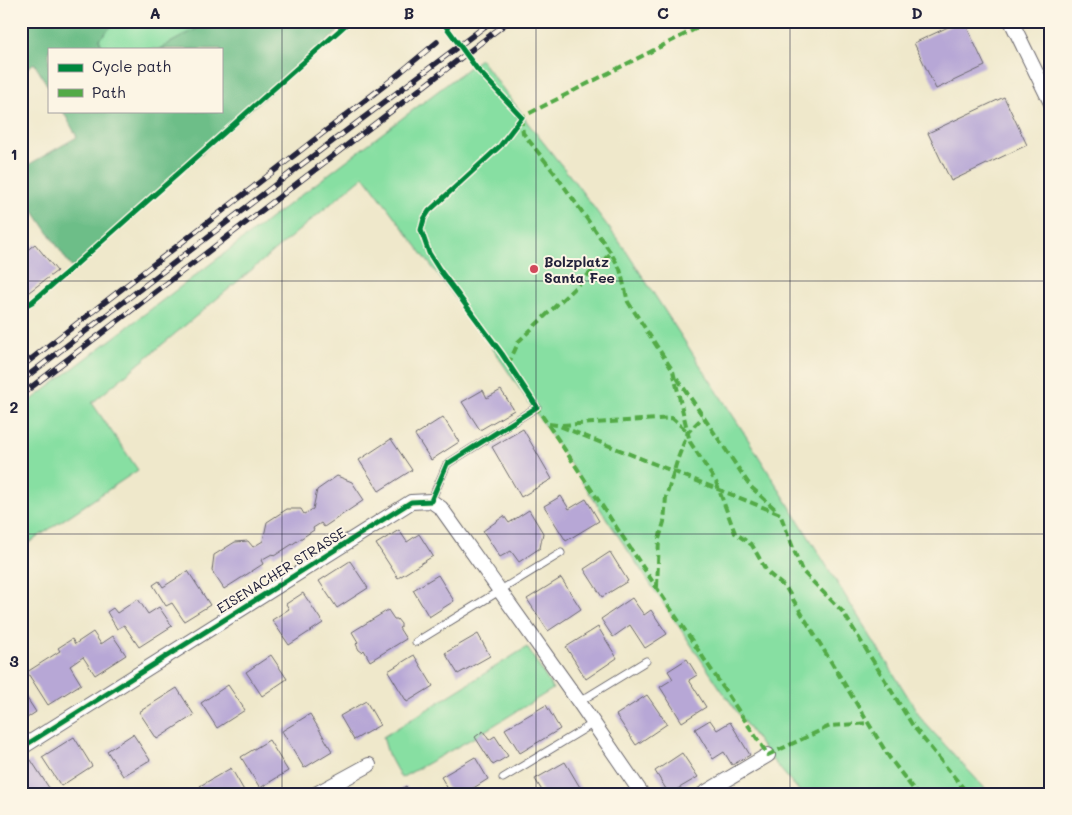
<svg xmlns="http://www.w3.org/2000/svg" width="1072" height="815" font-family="Mali,sans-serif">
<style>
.green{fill:#87dfa2;stroke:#54806e}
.forest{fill:#6dbe88;stroke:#487062}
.building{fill:#b7a7d6}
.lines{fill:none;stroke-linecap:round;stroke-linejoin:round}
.service-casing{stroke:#6a676d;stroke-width:9}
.minor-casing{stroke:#6a676d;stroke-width:16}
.service{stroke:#fff;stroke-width:7}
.minor{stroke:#fff;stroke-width:14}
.rail-casing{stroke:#22223b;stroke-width:5.5}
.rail{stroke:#fcf5e5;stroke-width:4;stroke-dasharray:11;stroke-linecap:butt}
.quiet{stroke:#53aa46;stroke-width:4;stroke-dasharray:8 4;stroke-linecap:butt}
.cycleway-casing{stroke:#fcf5e5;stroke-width:8}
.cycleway{stroke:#00873e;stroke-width:5}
.grid{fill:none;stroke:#22223b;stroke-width:1;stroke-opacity:0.55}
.poi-dot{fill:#d1495b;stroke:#fcf5e5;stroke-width:2}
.labels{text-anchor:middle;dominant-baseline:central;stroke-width:4;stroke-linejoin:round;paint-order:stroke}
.poi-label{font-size:14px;font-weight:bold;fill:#22223b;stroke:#fcf5e5;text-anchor:start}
.street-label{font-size:14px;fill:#22223b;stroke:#fcf5e5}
.neatline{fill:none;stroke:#22223b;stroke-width:2}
.grid-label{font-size:16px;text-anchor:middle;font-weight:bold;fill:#22223b}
</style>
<rect width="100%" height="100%" fill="#fcf5e5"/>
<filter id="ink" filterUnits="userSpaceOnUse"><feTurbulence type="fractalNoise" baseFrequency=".02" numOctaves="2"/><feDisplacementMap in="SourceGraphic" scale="10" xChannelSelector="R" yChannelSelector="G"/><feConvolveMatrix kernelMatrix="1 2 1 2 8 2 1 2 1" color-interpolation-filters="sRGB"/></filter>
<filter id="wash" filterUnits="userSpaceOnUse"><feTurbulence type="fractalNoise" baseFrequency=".0096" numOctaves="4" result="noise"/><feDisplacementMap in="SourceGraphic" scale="20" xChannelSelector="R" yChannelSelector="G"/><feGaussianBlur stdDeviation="1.12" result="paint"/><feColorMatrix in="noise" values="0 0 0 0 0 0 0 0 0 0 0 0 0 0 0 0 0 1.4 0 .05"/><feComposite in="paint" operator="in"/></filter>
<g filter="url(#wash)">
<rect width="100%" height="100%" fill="#efe8cb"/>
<g class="green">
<polygon points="117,21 211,21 159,49 103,49 99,39"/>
<polygon points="480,59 520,111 527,122 574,181 624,248 741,428 923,721 990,794 802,794 768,755 720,688 489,343 364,176 92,403 138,470 21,548 21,408"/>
<polygon points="527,647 553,689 475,737 401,778 388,754 383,737"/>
</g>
<g class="forest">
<polygon points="21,21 117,21 99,39 103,49 49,49 49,88 34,63 21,73"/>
<polygon points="211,21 350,21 72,268 21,192 21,169 77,137 63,111 221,111 221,49 159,49"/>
</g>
<g id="blocks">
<g class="building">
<polygon points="961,21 964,21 985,66 936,89 914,43"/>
<polygon points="1004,97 1027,145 951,181 928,133"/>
<polygon points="21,209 28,218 21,223"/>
<polygon points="35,244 57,271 21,298 21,255"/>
<polygon points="483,390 487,398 501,390 514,410 480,430 462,402"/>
<polygon points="443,417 459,442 431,460 415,435"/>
<polygon points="523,429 552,479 521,497 492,447"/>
<polygon points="391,439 412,470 379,491 359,460"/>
<polygon points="337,476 352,482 364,500 324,527 321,523 313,528 314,530 274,556 272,554 261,560 263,564 224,589 212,571 214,555 235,542 248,541 253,547 263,541 267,522 287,509 301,509 304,514 313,509 317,490"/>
<polygon points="561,496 569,509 586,499 599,521 566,541 544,506"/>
<polygon points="529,510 543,533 540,548 519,562 511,551 500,557 483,531 504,516 509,523"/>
<polygon points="399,530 407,542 419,534 433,556 398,578 376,544"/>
<polygon points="610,552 628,581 602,597 584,569"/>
<polygon points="350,561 368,588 337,608 319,581"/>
<polygon points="188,571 210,605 184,621 172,603 166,606 153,585 159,581 163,587"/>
<polygon points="438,575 454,601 429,617 413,590"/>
<polygon points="561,578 581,609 548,631 527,599"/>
<polygon points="303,593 323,623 289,645 272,620 289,609 286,604"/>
<polygon points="632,598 644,615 651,610 667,634 645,648 630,625 613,637 601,619"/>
<polygon points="138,599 148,614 159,607 172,626 139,647 124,625 117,629 107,612 113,608 117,613"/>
<polygon points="388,610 394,619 397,619 401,624 401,627 399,628 406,639 370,661 364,650 362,652 359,650 356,644 358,642 352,632"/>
<polygon points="598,627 617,658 586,679 566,647"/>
<polygon points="93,632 101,644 113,636 126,655 95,675 83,657 70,666 81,684 48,705 27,672 60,651 58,648 72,639 75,644"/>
<polygon points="478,634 490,656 458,674 445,653"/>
<polygon points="271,655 287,679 262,696 246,672"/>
<polygon points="414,655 433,686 407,702 388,671"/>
<polygon points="687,659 697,675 689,680 706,707 682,722 660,687 673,679 668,671"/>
<polygon points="228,685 245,710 217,728 201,703"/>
<polygon points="177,688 194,715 157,739 139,712"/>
<polygon points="21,689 36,712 21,722"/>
<polygon points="647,695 667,724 636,745 616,715"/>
<polygon points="366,701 380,725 354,740 340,716"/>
<polygon points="546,705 560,729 520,753 505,729"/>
<polygon points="310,714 332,751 304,768 282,731"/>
<polygon points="710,720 717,730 730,722 750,755 732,765 724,752 713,759 695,729"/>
<polygon points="483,731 489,740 495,736 508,756 493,765 475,737"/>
<polygon points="133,734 150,760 123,776 107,751"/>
<polygon points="74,737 92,766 61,786 42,757"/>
<polygon points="269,740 288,771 260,788 241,757"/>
<polygon points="682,753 698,777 669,794 655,771"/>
<polygon points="475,757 488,779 464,794 451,794 441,777"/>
<polygon points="31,760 53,794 21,794 21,767"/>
<polygon points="565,762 581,789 572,794 544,794 535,779"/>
<polygon points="231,768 246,794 204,794 200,786"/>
<polygon points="406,786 410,794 393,794"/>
</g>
</g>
</g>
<g filter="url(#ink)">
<use href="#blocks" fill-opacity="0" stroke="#6a676d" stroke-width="1"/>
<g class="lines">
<g class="service-casing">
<g id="service">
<polyline points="431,501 447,464 537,407"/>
<polyline points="416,642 561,553"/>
<polyline points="579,702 646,661"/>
<polyline points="503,778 594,723"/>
</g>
</g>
<g class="minor-casing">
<g id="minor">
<polyline points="1011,21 1051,103"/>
<polyline points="21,748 411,502 431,501 441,508 579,702 642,794"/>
<polyline points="316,794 369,765"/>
<polyline points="703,794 768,755"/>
</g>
</g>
<use href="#service" class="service"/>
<use href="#minor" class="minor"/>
<g class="rail-casing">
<g id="rail">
<polyline points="21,367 385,85 437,42"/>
<polyline points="21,381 297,168 492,21"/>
<polyline points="21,395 509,21"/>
</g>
</g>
<use href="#rail" class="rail"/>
<g class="quiet">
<polyline points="521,117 523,133 556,175 611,253 620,269 628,302 673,371 690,442 716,482 735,533 752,545 767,572 786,588 889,757 917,794"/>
<polyline points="520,120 522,117 711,21"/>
<polyline points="508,365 519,341 611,253"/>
<polyline points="677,378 751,487 775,509"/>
<polyline points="535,405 768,755 830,726 869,723"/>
<polyline points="549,424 557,425 780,514 802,571 843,612 913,726 968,794"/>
<polyline points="562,425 672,418 688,432"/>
<polyline points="657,587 659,539 664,522 666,497 678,458 688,432 703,417"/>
</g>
<g class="cycleway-casing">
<g id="cycleway">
<polyline points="21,308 32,302 72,268 350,21"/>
<polyline points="21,748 411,502 431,501 447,464 537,407 502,354 439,269 429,253 421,230 424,219 429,211 500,146 522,117 477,69 442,21"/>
</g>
</g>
<use href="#cycleway" class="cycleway"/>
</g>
</g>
<path class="grid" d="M 282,21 L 282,794M 536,21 L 536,794M 790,21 L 790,794M 21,281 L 1051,281M 21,534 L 1051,534"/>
<circle class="poi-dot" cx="534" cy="269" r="5"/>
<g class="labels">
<g class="poi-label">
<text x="544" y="261">Bolzplatz<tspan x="544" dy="16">Santa Fee</tspan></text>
</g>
<g class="street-label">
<text transform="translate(281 570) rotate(-32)">EISENACHER STRASSE</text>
</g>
</g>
<rect width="1072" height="815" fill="none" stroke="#fcf5e5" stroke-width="55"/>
<rect x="48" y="48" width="175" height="65" fill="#fcf5e5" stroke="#a5a1a1"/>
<rect x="58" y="64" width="25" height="8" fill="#00873e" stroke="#a5a1a1"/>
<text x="92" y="72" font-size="15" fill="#22223b">Cycle path</text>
<rect x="58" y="89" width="25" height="8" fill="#53aa46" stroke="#a5a1a1"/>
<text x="92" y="98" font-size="15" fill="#22223b">Path</text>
<rect x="28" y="28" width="1016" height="760" class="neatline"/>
<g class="grid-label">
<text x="155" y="19">A</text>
<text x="409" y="19">B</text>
<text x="663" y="19">C</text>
<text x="917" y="19">D</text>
<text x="14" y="160">1</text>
<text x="14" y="413">2</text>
<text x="14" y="667">3</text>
</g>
</svg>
